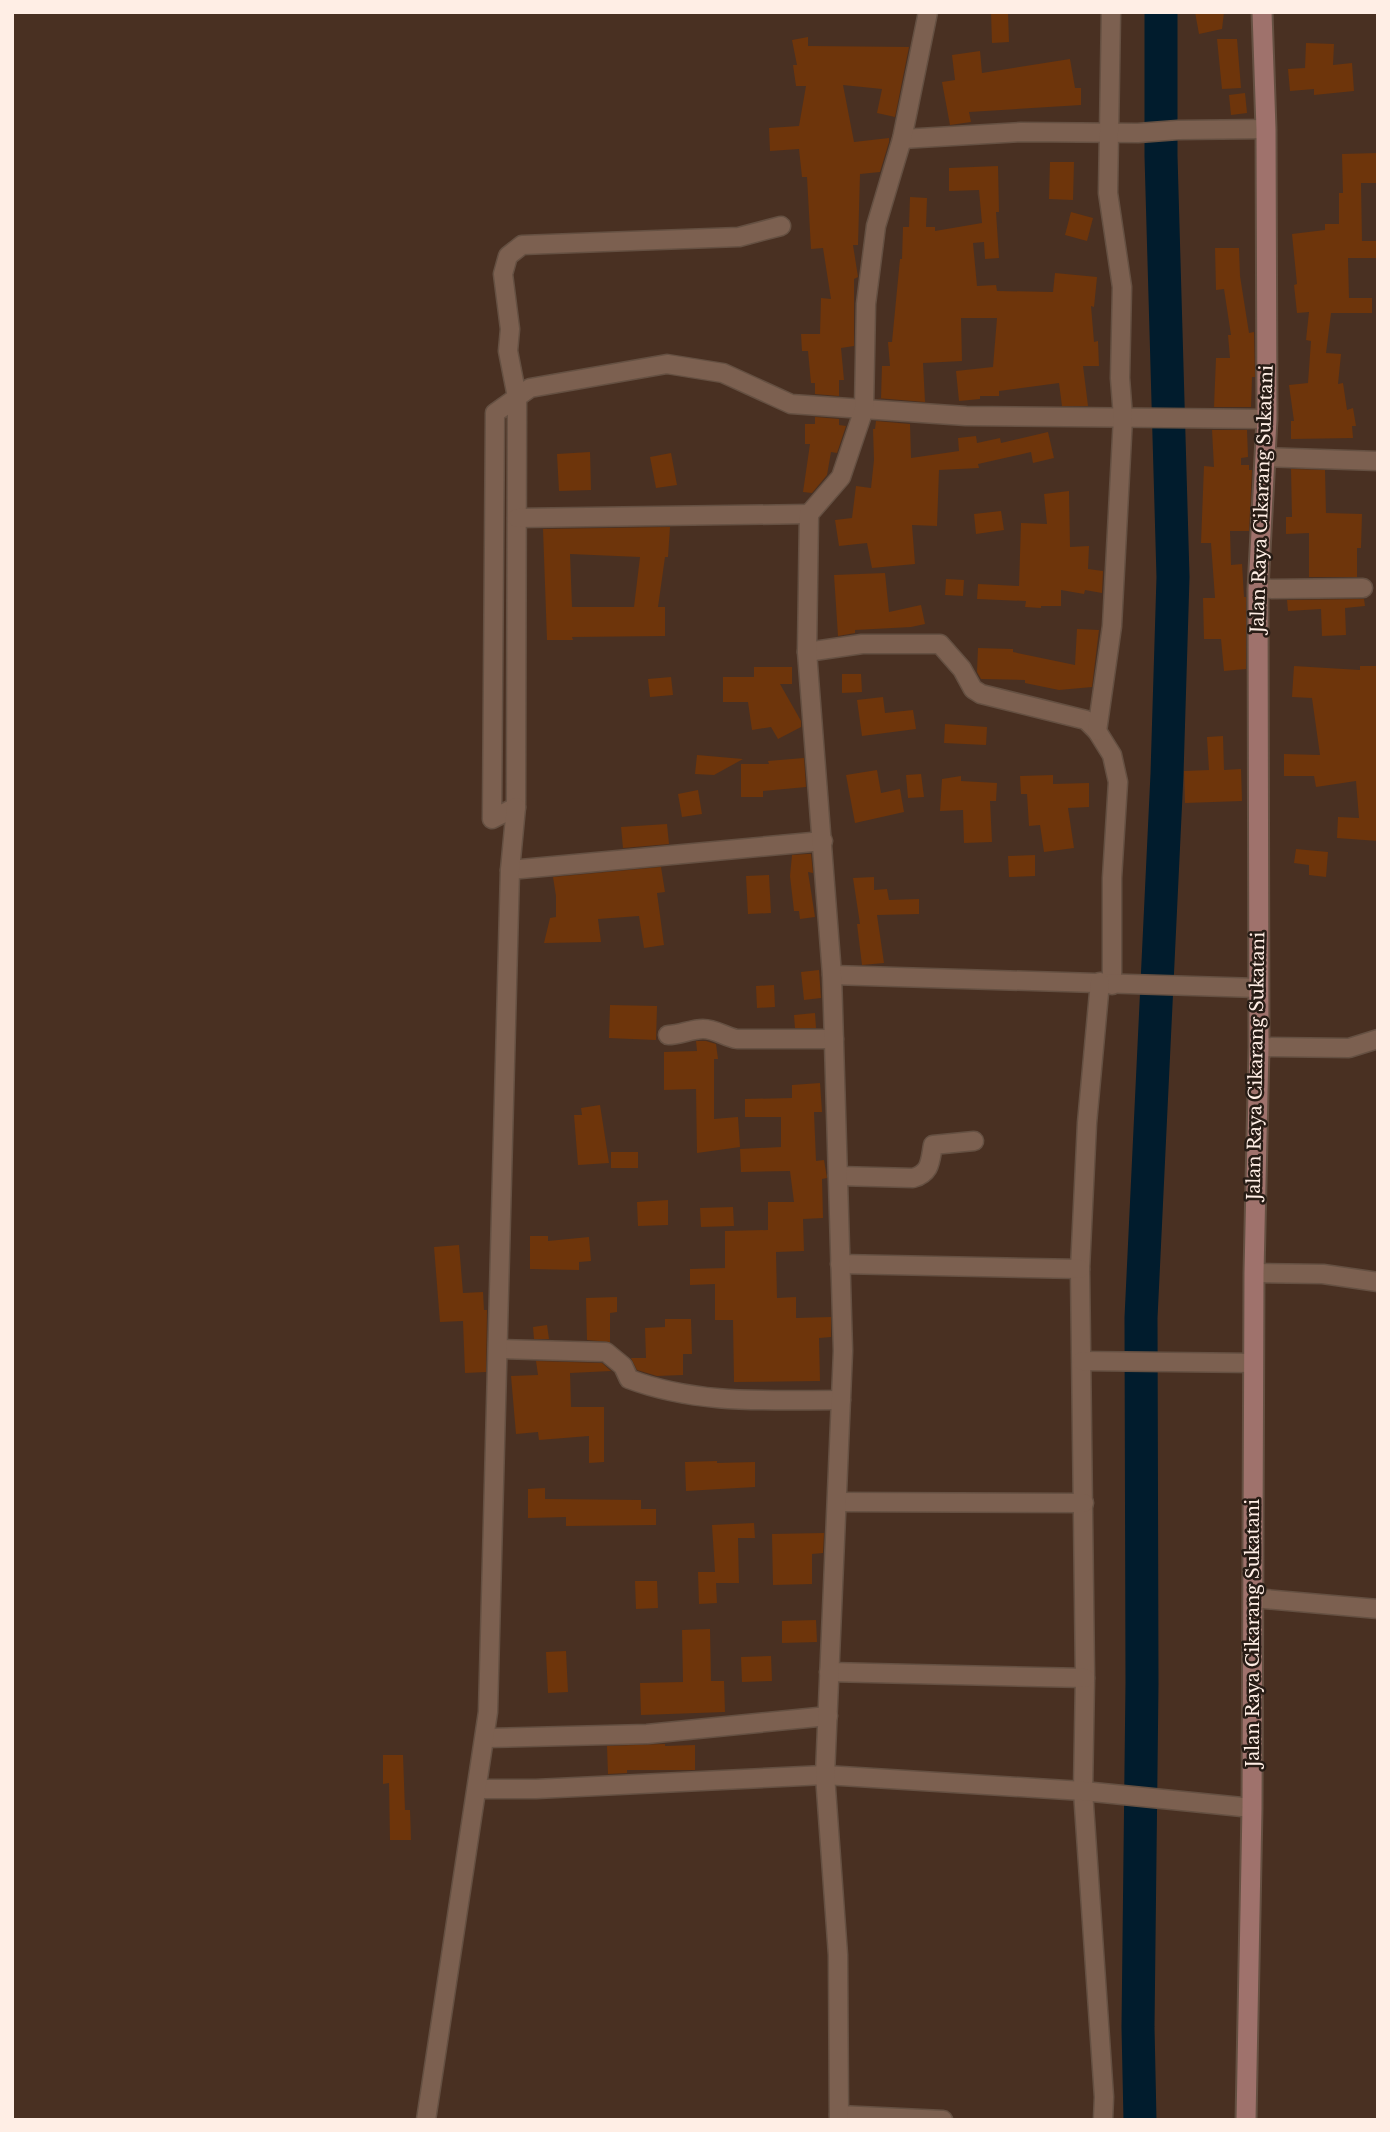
<svg xmlns="http://www.w3.org/2000/svg" width="1390" height="2132" font-family="'Libre Baskerville',serif">
<style>
.lines{fill:none;stroke-linecap:round;stroke-linejoin:round}
.river{stroke:#011c2d;stroke-width:33}
.building{fill:#6e350b;fill-rule:evenodd}
.minor-casing{stroke:#655042;stroke-width:21}
.secondary-casing{stroke:#655042;stroke-width:23}
.minor{stroke:#7c6050;stroke-width:18}
.secondary{stroke:#9f726c;stroke-width:19}
.labels{text-anchor:middle;dominant-baseline:central;stroke-width:5;stroke-linejoin:round;paint-order:stroke}
.street-label{font-size:18px;fill:#ffeee5;stroke:#271c15}
</style>
<rect width="100%" height="100%" fill="#493022"/>
<g class="lines">
<polyline class="river" points="1140,2120 1138,2027 1142,1683 1141,1318 1167,774 1173,577 1161,156 1161,12"/>
</g>
<g class="building">
<polygon points="991,12 1008,12 1009,42 992,43"/>
<polygon points="1195,12 1224,12 1222,29 1199,34"/>
<polygon points="808,37 808,46 909,47 895,117 877,113 882,89 843,85 854,142 889,138 889,142 880,172 860,174 858,245 853,245 858,277 854,279 854,346 841,348 844,380 839,380 839,396 815,394 815,383 811,383 808,351 802,351 801,334 820,334 821,298 831,299 823,248 811,249 807,177 802,177 799,149 770,151 769,128 799,126 806,86 796,86 793,65 797,65 792,40"/>
<polygon points="1217,39 1237,39 1241,88 1222,89"/>
<polygon points="1306,43 1334,44 1333,65 1352,63 1354,91 1314,95 1314,89 1290,91 1288,69 1305,68"/>
<polygon points="980,51 982,73 1070,59 1075,88 1081,88 1081,105 969,112 971,122 950,125 942,82 955,80 952,55"/>
<polygon points="1245,93 1247,113 1231,115 1229,95"/>
<polygon points="1378,153 1378,183 1361,183 1362,241 1378,241 1378,258 1348,258 1349,298 1372,298 1372,313 1331,313 1326,353 1341,354 1338,384 1343,383 1347,410 1353,408 1356,426 1352,426 1353,438 1291,439 1291,421 1294,421 1289,385 1308,383 1311,341 1306,340 1309,312 1297,313 1294,285 1297,284 1292,234 1325,230 1325,224 1339,224 1339,193 1343,193 1342,154"/>
<polygon points="1050,162 1074,162 1073,200 1049,199"/>
<polygon points="998,166 999,212 996,212 999,258 985,259 984,242 973,243 977,286 996,285 997,291 1053,292 1055,273 1097,277 1094,307 1091,306 1094,342 1098,341 1099,366 1083,366 1088,406 1062,406 1059,383 999,391 999,396 980,396 980,399 959,401 956,371 993,367 997,318 961,318 962,361 923,363 925,402 877,398 881,398 882,366 890,366 888,342 892,342 900,259 902,259 903,227 909,227 910,197 927,198 926,227 935,227 935,231 982,223 979,190 949,191 949,168"/>
<polygon points="1071,212 1093,218 1087,241 1065,235"/>
<polygon points="1215,248 1239,248 1240,276 1249,333 1254,332 1255,377 1252,377 1251,407 1214,407 1216,358 1230,358 1228,335 1231,335 1224,289 1216,290"/>
<polygon points="815,417 839,419 839,425 846,426 837,453 831,452 827,475 812,493 803,492 810,444 805,444 805,424 815,424"/>
<polygon points="876,421 910,424 911,458 959,451 958,438 976,436 977,443 1000,438 1001,443 1048,432 1054,458 1033,463 1031,452 978,464 979,468 939,470 937,526 912,525 915,564 872,568 867,543 839,546 835,520 852,518 856,486 871,488 874,460 873,429 875,429"/>
<polygon points="1212,430 1247,430 1248,457 1241,458 1241,465 1249,465 1249,470 1252,470 1249,531 1230,531 1231,565 1242,564 1244,597 1246,597 1246,669 1224,671 1221,639 1204,639 1203,598 1215,598 1211,543 1201,543 1204,466 1214,467"/>
<polygon points="590,452 591,490 559,491 557,454"/>
<polygon points="671,453 677,485 656,488 650,457"/>
<polygon points="1291,469 1325,470 1326,513 1362,514 1361,548 1357,548 1357,577 1309,577 1309,533 1286,534 1286,517 1292,517"/>
<polygon points="1069,491 1070,547 1089,546 1088,569 1103,571 1102,593 1085,590 1084,594 1061,590 1061,606 1041,606 1041,608 1025,607 1026,601 977,599 978,584 1019,586 1021,523 1047,524 1044,494"/>
<polygon points="1001,511 1004,530 976,534 974,514"/>
<path d="M 670,527 L 668,557 L 665,557 L 658,607 L 665,607 L 665,636 L 572,637 L 573,640 L 547,640 L 543,529 ZM 570,554 L 640,557 L 634,607 L 572,607 Z"/>
<polygon points="885,573 889,612 921,605 925,624 911,627 855,630 855,633 838,636 834,575"/>
<polygon points="946,579 964,580 963,596 945,595"/>
<polygon points="1364,599 1365,606 1345,608 1346,635 1322,636 1321,609 1288,611 1287,600"/>
<polygon points="1077,629 1099,630 1092,687 1059,690 1025,683 1025,680 981,679 977,672 978,648 1013,649 1013,652 1075,665"/>
<polygon points="1294,666 1360,670 1360,666 1378,666 1378,782 1376,782 1378,841 1337,838 1338,817 1359,818 1356,781 1316,787 1314,776 1284,776 1284,754 1320,755 1312,698 1292,697"/>
<polygon points="754,667 792,667 792,684 780,684 801,721 801,727 778,739 771,727 752,730 748,702 723,702 723,677 754,677"/>
<polygon points="842,674 861,674 862,692 842,693"/>
<polygon points="671,677 673,695 650,697 648,679"/>
<polygon points="883,697 885,713 913,710 916,729 862,736 857,700"/>
<polygon points="945,724 987,727 986,745 944,743"/>
<polygon points="1223,736 1224,770 1241,769 1242,801 1185,803 1184,771 1209,770 1207,737"/>
<polygon points="697,755 743,759 714,775 695,774"/>
<polygon points="804,758 806,787 763,791 763,797 741,797 741,764 769,764 768,761"/>
<polygon points="877,770 881,793 900,789 904,812 855,823 846,775"/>
<polygon points="921,774 924,797 908,798 906,775"/>
<polygon points="1053,775 1053,784 1089,783 1089,807 1068,808 1074,848 1044,852 1040,825 1029,826 1027,794 1021,794 1020,776"/>
<polygon points="961,776 961,781 997,783 996,801 990,801 992,842 964,843 963,810 940,811 942,779"/>
<polygon points="698,790 702,814 682,817 678,794"/>
<polygon points="667,824 669,844 623,848 621,827"/>
<polygon points="1296,849 1328,852 1326,877 1309,875 1309,865 1294,863"/>
<polygon points="807,854 811,854 813,873 808,872 815,917 800,919 799,911 794,911 790,876 792,855"/>
<polygon points="1035,855 1035,876 1009,877 1008,856"/>
<polygon points="661,867 665,892 657,893 664,945 644,948 639,916 598,919 601,942 544,943 550,918 556,917 556,896 553,877"/>
<polygon points="769,875 771,913 748,914 746,876"/>
<polygon points="874,877 874,890 887,889 889,900 919,899 919,914 877,915 884,963 862,965 857,924 860,924 853,878"/>
<polygon points="819,970 821,998 804,1000 801,972"/>
<polygon points="774,985 775,1007 757,1008 756,986"/>
<polygon points="610,1005 657,1006 656,1040 609,1038"/>
<polygon points="815,1013 816,1028 795,1028 794,1015"/>
<polygon points="696,1041 706,1041 716,1044 718,1059 714,1059 714,1119 738,1117 740,1147 697,1153 696,1089 664,1090 664,1052 697,1051"/>
<polygon points="820,1083 822,1112 814,1112 816,1161 824,1160 827,1178 822,1179 823,1218 803,1219 804,1251 776,1252 777,1298 796,1297 796,1318 831,1317 831,1337 819,1338 820,1381 734,1382 733,1320 715,1320 715,1284 690,1285 690,1269 725,1268 725,1231 768,1230 768,1202 794,1202 790,1171 741,1172 740,1149 781,1147 781,1117 745,1117 745,1099 792,1098 792,1085"/>
<polygon points="600,1105 609,1163 578,1165 574,1115 582,1115 581,1108"/>
<rect x="611" y="1152" width="27" height="16"/>
<polygon points="668,1200 668,1225 638,1226 637,1202"/>
<polygon points="733,1207 734,1226 701,1227 700,1208"/>
<polygon points="530,1236 548,1236 548,1241 589,1237 591,1261 579,1262 579,1270 530,1269"/>
<polygon points="459,1245 463,1293 483,1292 484,1310 487,1310 486,1372 465,1373 463,1321 440,1322 434,1247"/>
<polygon points="617,1297 617,1312 610,1313 610,1342 587,1340 586,1298"/>
<polygon points="665,1319 691,1319 692,1354 683,1354 683,1375 657,1376 637,1370 631,1358 646,1358 645,1328 665,1327"/>
<polygon points="547,1325 549,1339 534,1339 533,1327"/>
<polygon points="536,1361 602,1363 611,1371 570,1373 571,1407 604,1407 604,1462 589,1463 589,1436 539,1440 538,1432 516,1434 511,1376 538,1375"/>
<polygon points="717,1461 717,1463 755,1462 755,1487 686,1491 685,1462"/>
<polygon points="545,1488 545,1499 641,1500 641,1509 656,1509 656,1525 566,1526 566,1517 528,1518 528,1489"/>
<polygon points="754,1523 755,1538 738,1538 739,1583 716,1583 717,1603 699,1604 698,1572 715,1572 712,1525"/>
<polygon points="824,1533 823,1553 812,1554 812,1584 773,1585 772,1534"/>
<polygon points="635,1581 657,1581 658,1608 636,1609"/>
<polygon points="816,1620 817,1642 782,1643 782,1621"/>
<polygon points="710,1629 711,1681 724,1681 725,1712 641,1715 640,1683 683,1682 682,1630"/>
<polygon points="566,1651 568,1692 548,1693 546,1652"/>
<polygon points="771,1656 772,1681 742,1682 741,1657"/>
<polygon points="665,1744 665,1746 695,1745 695,1770 627,1770 627,1773 608,1774 607,1746"/>
<polygon points="383,1755 403,1755 405,1810 410,1810 411,1840 390,1840 389,1783 383,1784"/>
</g>
<g class="lines">
<g class="minor-casing">
<g id="minor">
<polyline points="902,139 1021,132 1138,133 1178,130 1266,129"/>
<polyline points="781,226 739,237 522,245 508,256 503,274 510,329 508,351 517,397 516,807 492,819 495,413 530,388 667,364 723,373 791,404 966,416 1267,419"/>
<polyline points="1266,457 1378,461"/>
<polyline points="517,518 809,514"/>
<polyline points="1258,589 1363,588"/>
<polyline points="807,652 862,644 940,644 962,669 973,689 981,694 1086,720 1097,731 1112,755 1118,782 1112,878 1112,985"/>
<polyline points="1097,731 1112,626 1123,417 1120,378 1122,287 1108,193 1111,12"/>
<polyline points="510,870 823,841"/>
<polyline points="832,975 1258,988"/>
<polyline points="1100,982 1087,1123 1080,1269 1085,1678 1083,1791 1104,2097 1103,2120"/>
<path d="M 668,1035 C 680,1035 691,1029 703,1029 C 716,1029 725,1037 737,1039 L 834,1039"/>
<polyline points="1259,1047 1349,1048 1378,1039"/>
<path d="M 838,1176 L 913,1178 C 931,1173 930,1161 933,1145 L 974,1141"/>
<polyline points="840,1264 1080,1269"/>
<polyline points="1254,1273 1323,1274 1378,1282"/>
<path d="M 499,1349 L 606,1352 L 623,1366 L 629,1379 C 698,1405 769,1400 841,1400"/>
<polyline points="1082,1361 1254,1363"/>
<polyline points="838,1502 1084,1503"/>
<polyline points="1254,1598 1378,1609"/>
<polyline points="829,1672 1085,1678"/>
<polyline points="486,1738 647,1734 828,1716"/>
<polyline points="477,1789 536,1789 825,1775 1083,1791 1252,1808"/>
<polyline points="839,2115 943,2120"/>
<polyline points="426,2120 488,1712 510,870 516,807"/>
<polyline points="839,2120 838,1955 825,1775 843,1351 832,975 807,652 809,514 841,477 864,409 866,304 876,226 902,139 928,12"/>
</g>
</g>
<g class="secondary-casing">
<polyline id="secondary" points="1246,2120 1252,1808 1254,1273 1259,1047 1258,589 1267,419 1266,129 1262,12"/>
</g>
<use href="#minor" class="minor"/>
<use href="#secondary" class="secondary"/>
</g>
<g class="labels">
<g class="street-label">
<text transform="translate(1262 499) rotate(-88)">Jalan Raya Cikarang Sukatani</text>
<text transform="translate(1256 1066) rotate(-89)">Jalan Raya Cikarang Sukatani</text>
<text transform="translate(1253 1633) rotate(-90)">Jalan Raya Cikarang Sukatani</text>
</g>
</g>
<rect width="1390" height="2132" fill="none" stroke="#ffeee5" stroke-width="28"/>
</svg>
